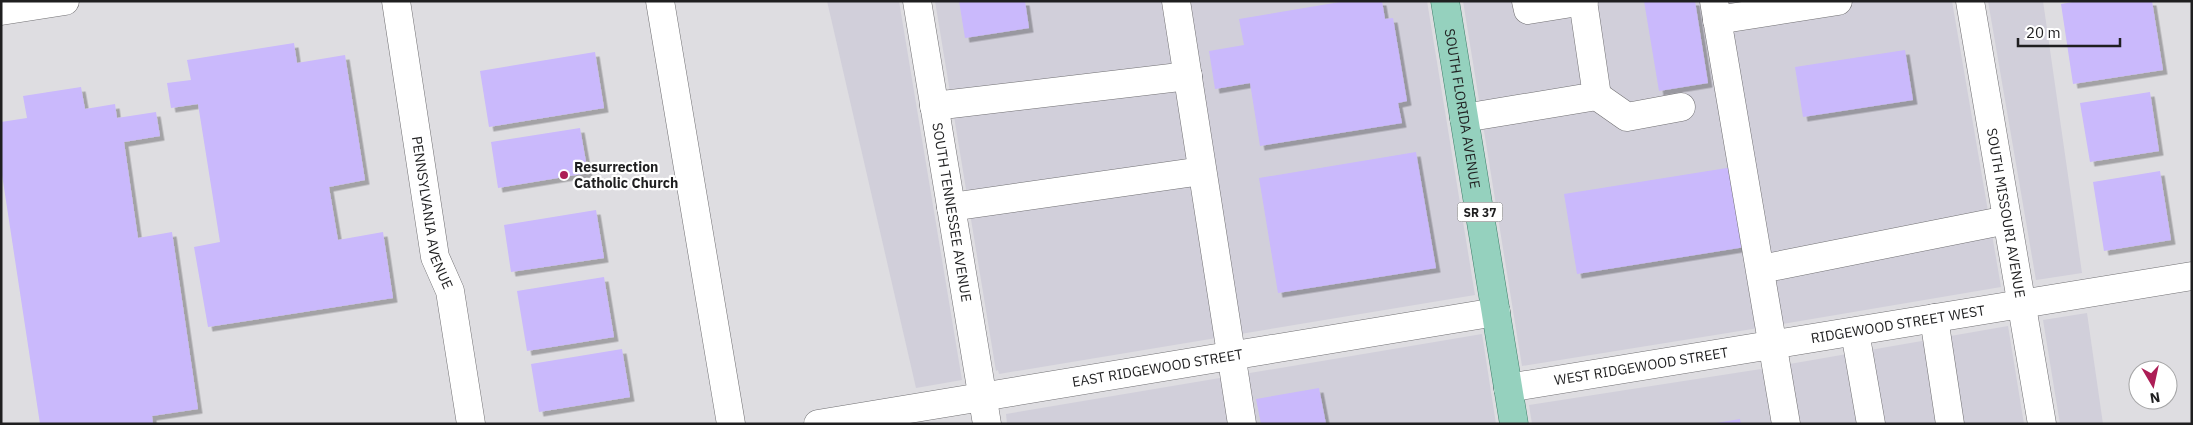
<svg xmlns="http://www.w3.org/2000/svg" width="2193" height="425" font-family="'IBM Plex Sans',sans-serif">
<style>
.built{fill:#d1cfda}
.building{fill:#cab9fc;filter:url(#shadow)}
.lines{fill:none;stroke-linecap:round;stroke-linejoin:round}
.minor-casing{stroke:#717073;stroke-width:29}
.major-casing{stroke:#3e7f6a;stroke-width:29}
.minor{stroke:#fff;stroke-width:28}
.major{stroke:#95d1be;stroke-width:28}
.poi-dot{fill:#ac1d55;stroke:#fff;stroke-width:2}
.labels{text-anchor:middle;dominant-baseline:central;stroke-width:4.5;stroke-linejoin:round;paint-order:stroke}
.shield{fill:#fff;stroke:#626263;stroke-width:1}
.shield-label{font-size:12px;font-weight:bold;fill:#1f1f20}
.street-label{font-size:14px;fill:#1f1f20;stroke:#fff}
.poi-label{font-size:14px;font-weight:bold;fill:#1f1f20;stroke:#fff;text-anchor:start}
</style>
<defs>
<filter id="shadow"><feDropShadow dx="4.5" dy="4.5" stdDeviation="0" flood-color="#0004"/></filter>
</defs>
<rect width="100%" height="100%" fill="#dedde1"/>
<g class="built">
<polygon points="827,1 899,1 962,380 916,388"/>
<polygon points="935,1 1427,1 1475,295 999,374 998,370 996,371"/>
<polygon points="1463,1 1952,1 2001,287 1771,326 1522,366"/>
<polygon points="1988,1 2043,1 2082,273 2036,280"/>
<polygon points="2087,313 2103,424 2060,424 2043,320"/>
<polygon points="2008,326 2024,424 1532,424 1529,405 1761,369"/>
<polygon points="1482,334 1496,424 1007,424 1006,414"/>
</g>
<g class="building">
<polygon points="959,1 1025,1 1029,28 965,38"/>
<polygon points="1346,1 1382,1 1385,19 1393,18 1407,101 1398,103 1402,123 1260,146 1250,83 1215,89 1209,51 1244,45 1239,19"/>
<polygon points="1644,1 1695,1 1708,83 1659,91"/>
<polygon points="2078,1 2152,1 2163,70 2073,84 2061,4"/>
<polygon points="294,43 297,63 345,55 365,180 329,187 338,240 383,232 393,298 208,327 194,247 220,242 198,104 171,108 167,83 191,80 187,60"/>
<polygon points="1905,50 1913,100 1803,117 1795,67"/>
<polygon points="595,52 604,108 489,127 480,71"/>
<polygon points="81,87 85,109 115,104 117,118 156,112 160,136 124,142 138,238 172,232 198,409 152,416 153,424 40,424 1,168 1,122 27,118 23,96"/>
<polygon points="2150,92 2159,151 2090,162 2080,103"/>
<polygon points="580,128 588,173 498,188 491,142"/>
<polygon points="1416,152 1436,268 1278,293 1259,178"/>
<polygon points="1733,167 1745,247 1577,274 1564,194"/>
<polygon points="2160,171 2171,240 2104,251 2093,182"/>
<polygon points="596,210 604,258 511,272 504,225"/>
<polygon points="604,277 614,337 527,351 517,291"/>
<polygon points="622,349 630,397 539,412 531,364"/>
<polygon points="1319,388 1326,424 1261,424 1256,399"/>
<polygon points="1740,419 1741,424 1716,424 1716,423"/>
</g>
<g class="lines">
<g class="minor-casing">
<g id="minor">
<path id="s1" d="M 396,1 L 435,257 L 450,291 L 471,424"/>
<polyline points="660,1 731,424"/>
<path id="s2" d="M 917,1 L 987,424"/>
<polyline points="1176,1 1242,424"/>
<polyline points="1526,1 1528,10 1584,1"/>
<polyline points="1714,1 1786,424"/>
<path id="s3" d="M 1970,1 L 2042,424"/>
<polyline points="1,11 65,1"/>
<polyline points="1717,20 1838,1"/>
<polyline points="1597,96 1627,117 1681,107"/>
<polyline points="934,106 1188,76"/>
<polyline points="1464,118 1597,96 1583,1"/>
<polyline points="951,207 1202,171"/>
<polyline points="1761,269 2007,220"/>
<polyline points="1934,318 1950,424"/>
<polyline points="1855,332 1871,424"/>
<path id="s4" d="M 1508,388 L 2192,276"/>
<path id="s5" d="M 818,424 L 1496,312"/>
</g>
</g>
<g class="major-casing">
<g id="major">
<path id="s6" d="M 1445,1 L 1514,424"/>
</g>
</g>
<use href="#minor" class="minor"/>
<use href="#major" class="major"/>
</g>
<circle class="poi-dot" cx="564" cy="175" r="5"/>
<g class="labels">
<rect class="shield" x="1457.5" y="202.5" width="45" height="19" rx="4"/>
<g class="shield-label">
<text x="1480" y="212">SR 37</text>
</g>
<g class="street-label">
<text stroke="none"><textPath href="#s6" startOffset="109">SOUTH FLORIDA AVENUE</textPath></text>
<text stroke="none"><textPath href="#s2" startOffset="214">SOUTH TENNESSEE AVENUE</textPath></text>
<text stroke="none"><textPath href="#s3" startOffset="215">SOUTH MISSOURI AVENUE</textPath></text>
<text stroke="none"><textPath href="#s1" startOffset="215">PENNSYLVANIA AVENUE</textPath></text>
<text stroke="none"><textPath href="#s4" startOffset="395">RIDGEWOOD STREET WEST</textPath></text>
<text stroke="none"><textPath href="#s4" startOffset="135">WEST RIDGEWOOD STREET</textPath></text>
<text stroke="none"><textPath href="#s5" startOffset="344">EAST RIDGEWOOD STREET</textPath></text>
</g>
<g class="poi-label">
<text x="574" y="167">Resurrection<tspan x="574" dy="16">Catholic Church</tspan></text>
</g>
</g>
<rect width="2193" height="425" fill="none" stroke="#1f1f20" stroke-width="5"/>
<g transform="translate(2153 385) rotate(171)"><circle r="24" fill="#ffffff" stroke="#a5a5a6"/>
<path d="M0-4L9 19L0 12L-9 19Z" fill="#ac1d55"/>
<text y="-8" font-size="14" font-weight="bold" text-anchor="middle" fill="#1f1f20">N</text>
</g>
<path d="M2018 38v8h102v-8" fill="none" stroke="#1f1f20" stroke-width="2.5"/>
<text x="2026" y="38" font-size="15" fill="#1f1f20" stroke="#ffffff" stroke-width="4" paint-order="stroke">20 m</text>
</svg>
